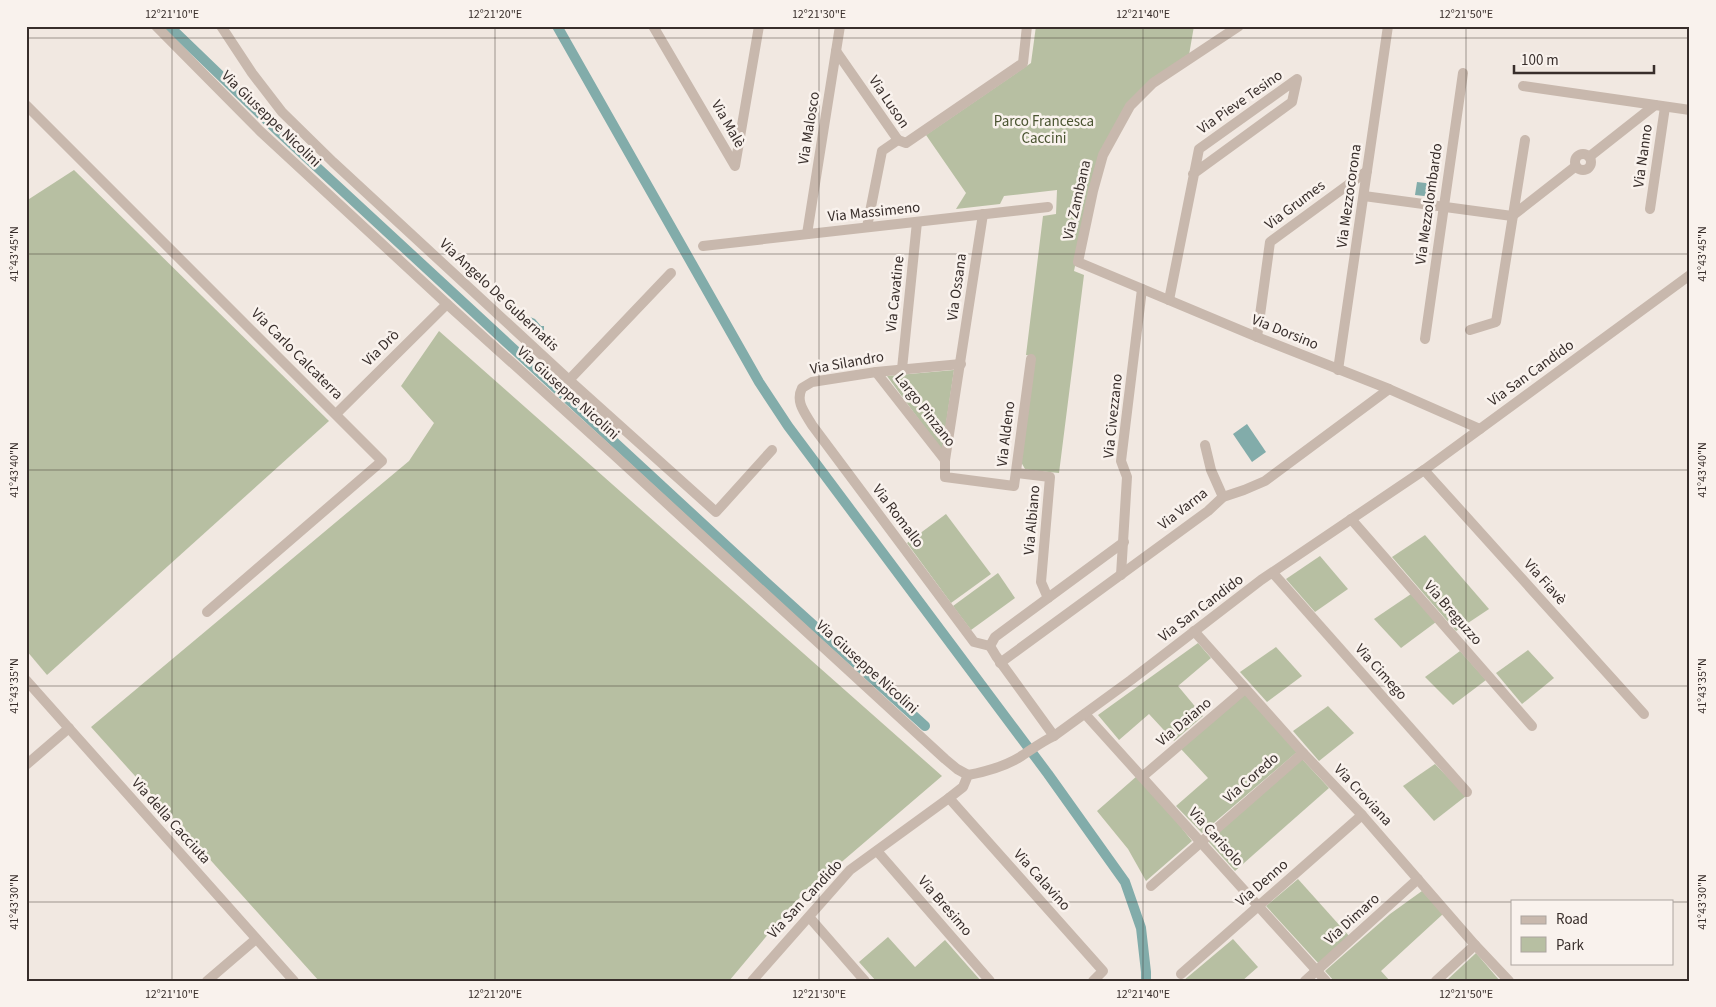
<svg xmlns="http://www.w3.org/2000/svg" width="1716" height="1007" font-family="'Source Sans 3',sans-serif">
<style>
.green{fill:#b7bfa2}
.water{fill:#82acaa}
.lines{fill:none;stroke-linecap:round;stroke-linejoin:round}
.canal{stroke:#82acaa;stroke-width:10}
.street{stroke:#c8b8ad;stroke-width:10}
.ticks{fill:none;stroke:#382e2b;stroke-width:1;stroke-opacity:0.45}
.labels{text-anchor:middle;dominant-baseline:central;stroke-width:5;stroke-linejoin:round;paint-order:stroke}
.street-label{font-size:15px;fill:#382e2b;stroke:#f9f2ed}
.park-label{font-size:15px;fill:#4a5431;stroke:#f9f2ed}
.neatline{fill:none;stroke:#382e2b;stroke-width:2}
.ticks-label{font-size:12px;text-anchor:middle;fill:#382e2b}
</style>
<rect width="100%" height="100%" fill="#f1e8e1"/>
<g class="green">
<polygon points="1036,26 1194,26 1189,55 1128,103 1091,187 1074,271 1084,275 1059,473 1029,470 1025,469 1021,462 1033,356 1026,355 1043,216 1056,214 1057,190 1004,196 1000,204 956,209 966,193 926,135 1031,63"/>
<polygon points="74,170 329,421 47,675 26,650 26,201"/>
<polygon points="439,331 942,776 796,901 729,981 319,981 91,727 409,461 434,423 401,386"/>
<polygon points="954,370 942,451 887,376"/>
<polygon points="946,514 991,574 951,603 907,543"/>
<polygon points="1425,535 1489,609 1456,631 1392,557"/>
<polygon points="1320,556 1348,589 1315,612 1286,579"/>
<polygon points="998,573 1015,598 971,630 953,606"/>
<polygon points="1411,594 1436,622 1401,648 1374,619"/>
<polygon points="1198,643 1211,658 1178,686 1203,716 1174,741 1149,714 1119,740 1098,715"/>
<polygon points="1276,647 1302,676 1267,702 1240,672"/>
<polygon points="1528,650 1554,678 1522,704 1496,673"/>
<polygon points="1460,651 1486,680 1453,705 1425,677"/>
<polygon points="1245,694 1297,752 1202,833 1176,806 1208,778 1181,749"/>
<polygon points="1328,706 1354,733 1319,761 1293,731"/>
<polygon points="1302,759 1329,788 1235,871 1208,841"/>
<polygon points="1435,764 1466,796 1434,821 1403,786"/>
<polygon points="1137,776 1169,812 1192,841 1146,881 1128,849 1097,811"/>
<polygon points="1298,879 1350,937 1319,964 1266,906"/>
<polygon points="1422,891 1443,914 1381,971 1390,981 1334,981 1325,971 1390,914"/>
<polygon points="888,937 915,967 945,940 981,981 876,981 859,962"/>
<polygon points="1233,939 1258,967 1242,981 1183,981"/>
<polygon points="1476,953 1500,981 1446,981"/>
</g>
<g class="water">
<polygon points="1417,182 1434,184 1433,197 1415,195"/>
<polygon points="530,317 535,319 541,326 544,326 544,332 538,333 526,327 525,319"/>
<polygon points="1247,424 1266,452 1252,462 1233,434"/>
</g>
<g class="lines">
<g class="canal">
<polyline points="169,26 280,133 769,585 925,726"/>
<polyline points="557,26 759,382 788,426 1048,774 1125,882 1141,928 1146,972 1146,981"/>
</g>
<g class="street">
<polyline points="156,26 260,131 447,304 612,453 945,759 957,769 968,775"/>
<polyline points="221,26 252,73 282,112 333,162 569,380 716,512 772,450"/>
<polyline points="653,26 735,166 759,26"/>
<polyline points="1239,26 1153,83 1130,106 1103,155 1093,191 1078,262 1257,337 1389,389 1480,429"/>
<polyline points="836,51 898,140"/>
<polyline points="1523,86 1690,110"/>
<polyline points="26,105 382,461 207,612"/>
<polyline points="898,140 906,143 1023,63 1027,26"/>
<circle cx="1583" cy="162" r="8"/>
<polyline points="1589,157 1655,105"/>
<polyline points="1364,196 1512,216 1576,166"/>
<polyline points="1650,209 1665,107"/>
<polyline points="983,214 945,460 945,477 1014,486 1031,359"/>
<polyline points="867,227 882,151 898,140"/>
<polyline points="807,234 840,26"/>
<polyline points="703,246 1048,207"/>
<polyline points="1169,300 1199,149 1297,79 1292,102 1193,174"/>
<polyline points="1470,330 1496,322 1525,140"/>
<polyline points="1257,337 1270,242 1367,171"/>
<polyline points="1425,339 1463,73"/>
<path d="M 961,364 L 876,372 L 812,382 L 802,388 C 795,402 805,413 812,425 L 974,642 L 990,646"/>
<polyline points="902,369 917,222"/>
<polyline points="1338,370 1388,26"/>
<polyline points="876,372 945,460"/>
<polyline points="569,380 671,273"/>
<polyline points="336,414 447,304"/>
<polyline points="1205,445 1211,470 1223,497"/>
<polyline points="1424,470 1644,714"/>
<polyline points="1017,473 1050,477 1041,582 1048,598"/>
<polyline points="1351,519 1532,726"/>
<polyline points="1273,573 1467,792"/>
<polyline points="1121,575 1127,477 1121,461 1142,289"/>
<polyline points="1194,631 1303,753 1362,815 1475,945 1509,981"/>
<polyline points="1000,663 1208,511 1223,497 1244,490 1265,481 1389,389"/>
<polyline points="26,680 294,981"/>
<polyline points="1085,714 1326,981"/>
<polyline points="1054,736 996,656 990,646 995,637 1124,542"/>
<polyline points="26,765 69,728"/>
<polyline points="1142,777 1245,689"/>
<polyline points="949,798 1103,971 1093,981"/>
<polyline points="877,851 990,981"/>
<polyline points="1151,886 1303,753"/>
<polyline points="810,918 865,981"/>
<polyline points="1181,974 1362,815"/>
<polyline points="207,981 256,939"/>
<path d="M 752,981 L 850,870 L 949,798 L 963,787 L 968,775 C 984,772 1005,766 1020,757 C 1031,750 1041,742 1054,736 L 1131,680 L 1261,580 L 1424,470 L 1690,275"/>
<polyline points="1305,981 1418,879"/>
<polyline points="1436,981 1475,945"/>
</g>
</g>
<path class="ticks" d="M 172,26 L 172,981M 495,26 L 495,981M 819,26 L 819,981M 1143,26 L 1143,981M 1466,26 L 1466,981M 26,38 L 1690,38M 26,254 L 1690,254M 26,470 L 1690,470M 26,686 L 1690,686M 26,902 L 1512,902M 1672,902 L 1690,902"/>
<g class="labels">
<g class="street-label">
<text transform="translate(889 102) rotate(56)">Via Luson</text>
<text transform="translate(1240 102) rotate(-35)">Via Pieve Tesino</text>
<text transform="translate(271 119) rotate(44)">Via Giuseppe Nicolini</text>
<text transform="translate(728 124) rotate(60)">Via Malè</text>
<text transform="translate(809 128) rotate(-81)">Via Malosco</text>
<text transform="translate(1643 156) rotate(-82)">Via Nanno</text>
<text transform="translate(1349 196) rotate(-82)">Via Mezzocorona</text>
<text transform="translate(1077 200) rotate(-77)">Via Zambana</text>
<text transform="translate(1429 204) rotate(-82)">Via Mezzolombardo</text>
<text transform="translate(1295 205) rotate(-37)">Via Grumes</text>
<text transform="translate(874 212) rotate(-6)">Via Massimeno</text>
<text transform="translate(957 287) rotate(-82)">Via Ossana</text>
<text transform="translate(895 294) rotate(-84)">Via Cavatine</text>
<text transform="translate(499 295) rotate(43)">Via Angelo De Gubernatis</text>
<text transform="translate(1285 332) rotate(22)">Via Dorsino</text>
<text transform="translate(381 348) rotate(-45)">Via Drò</text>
<text transform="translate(297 354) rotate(45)">Via Carlo Calcaterra</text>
<text transform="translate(847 363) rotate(-10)">Via Silandro</text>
<text transform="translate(1531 373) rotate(-36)">Via San Candido</text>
<text transform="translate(568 393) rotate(42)">Via Giuseppe Nicolini</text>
<text transform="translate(925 410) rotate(52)">Largo Pinzano</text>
<text transform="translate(1113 416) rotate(-84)">Via Civezzano</text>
<text transform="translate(1006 434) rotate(-83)">Via Aldeno</text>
<text transform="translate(1183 509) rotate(-38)">Via Varna</text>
<text transform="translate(898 516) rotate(53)">Via Romallo</text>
<text transform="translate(1032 520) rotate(-85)">Via Albiano</text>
<text transform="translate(1545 582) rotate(48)">Via Fiavè</text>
<text transform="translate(1201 608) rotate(-37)">Via San Candido</text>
<text transform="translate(1453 613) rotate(49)">Via Breguzzo</text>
<text transform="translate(867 667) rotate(42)">Via Giuseppe Nicolini</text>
<text transform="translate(1381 672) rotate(48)">Via Cimego</text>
<text transform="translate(1184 722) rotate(-40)">Via Daiano</text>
<text transform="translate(1251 778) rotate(-41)">Via Coredo</text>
<text transform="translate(1363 795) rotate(47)">Via Croviana</text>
<text transform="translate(171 821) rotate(48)">Via della Cacciuta</text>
<text transform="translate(1216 837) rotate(48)">Via Carisolo</text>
<text transform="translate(1042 880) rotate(48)">Via Calavino</text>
<text transform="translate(1262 883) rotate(-41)">Via Denno</text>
<text transform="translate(805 899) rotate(-47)">Via San Candido</text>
<text transform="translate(945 906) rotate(49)">Via Bresimo</text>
<text transform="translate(1352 919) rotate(-42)">Via Dimaro</text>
</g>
<g class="park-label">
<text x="1044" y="121">Parco Francesca<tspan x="1044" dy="17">Caccini</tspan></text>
</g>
</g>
<rect width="1716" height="1007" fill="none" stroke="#f9f2ed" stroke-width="55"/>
<rect x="1511" y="900" width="162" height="65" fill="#f9f2ed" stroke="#aca49f"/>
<rect x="1521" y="916" width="25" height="8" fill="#c8b8ad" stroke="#aca49f"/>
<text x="1556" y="924" font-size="15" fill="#382e2b">Road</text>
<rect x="1521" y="937" width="25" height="15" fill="#b7bfa2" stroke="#aca49f"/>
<text x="1556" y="950" font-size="15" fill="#382e2b">Park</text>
<path d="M1514 65v8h140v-8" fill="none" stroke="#382e2b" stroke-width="2.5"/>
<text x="1521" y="65" font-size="15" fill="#382e2b" stroke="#f9f2ed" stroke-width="4" paint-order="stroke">100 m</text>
<rect x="28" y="28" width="1660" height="952" class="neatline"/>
<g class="ticks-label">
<text x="172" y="18">12°21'10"E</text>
<text x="495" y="18">12°21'20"E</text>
<text x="819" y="18">12°21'30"E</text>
<text x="1143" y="18">12°21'40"E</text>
<text x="1466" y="18">12°21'50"E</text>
<text transform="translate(14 254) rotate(-90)" y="4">41°43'45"N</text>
<text transform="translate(1702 254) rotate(-90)" y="4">41°43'45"N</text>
<text transform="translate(14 470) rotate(-90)" y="4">41°43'40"N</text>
<text transform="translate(1702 470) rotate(-90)" y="4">41°43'40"N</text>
<text transform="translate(14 686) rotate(-90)" y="4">41°43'35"N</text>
<text transform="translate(1702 686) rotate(-90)" y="4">41°43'35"N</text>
<text transform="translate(14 902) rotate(-90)" y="4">41°43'30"N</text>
<text transform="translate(1702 902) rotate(-90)" y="4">41°43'30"N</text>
<text x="172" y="998">12°21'10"E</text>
<text x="495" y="998">12°21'20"E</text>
<text x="819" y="998">12°21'30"E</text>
<text x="1143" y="998">12°21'40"E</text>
<text x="1466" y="998">12°21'50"E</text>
</g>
</svg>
